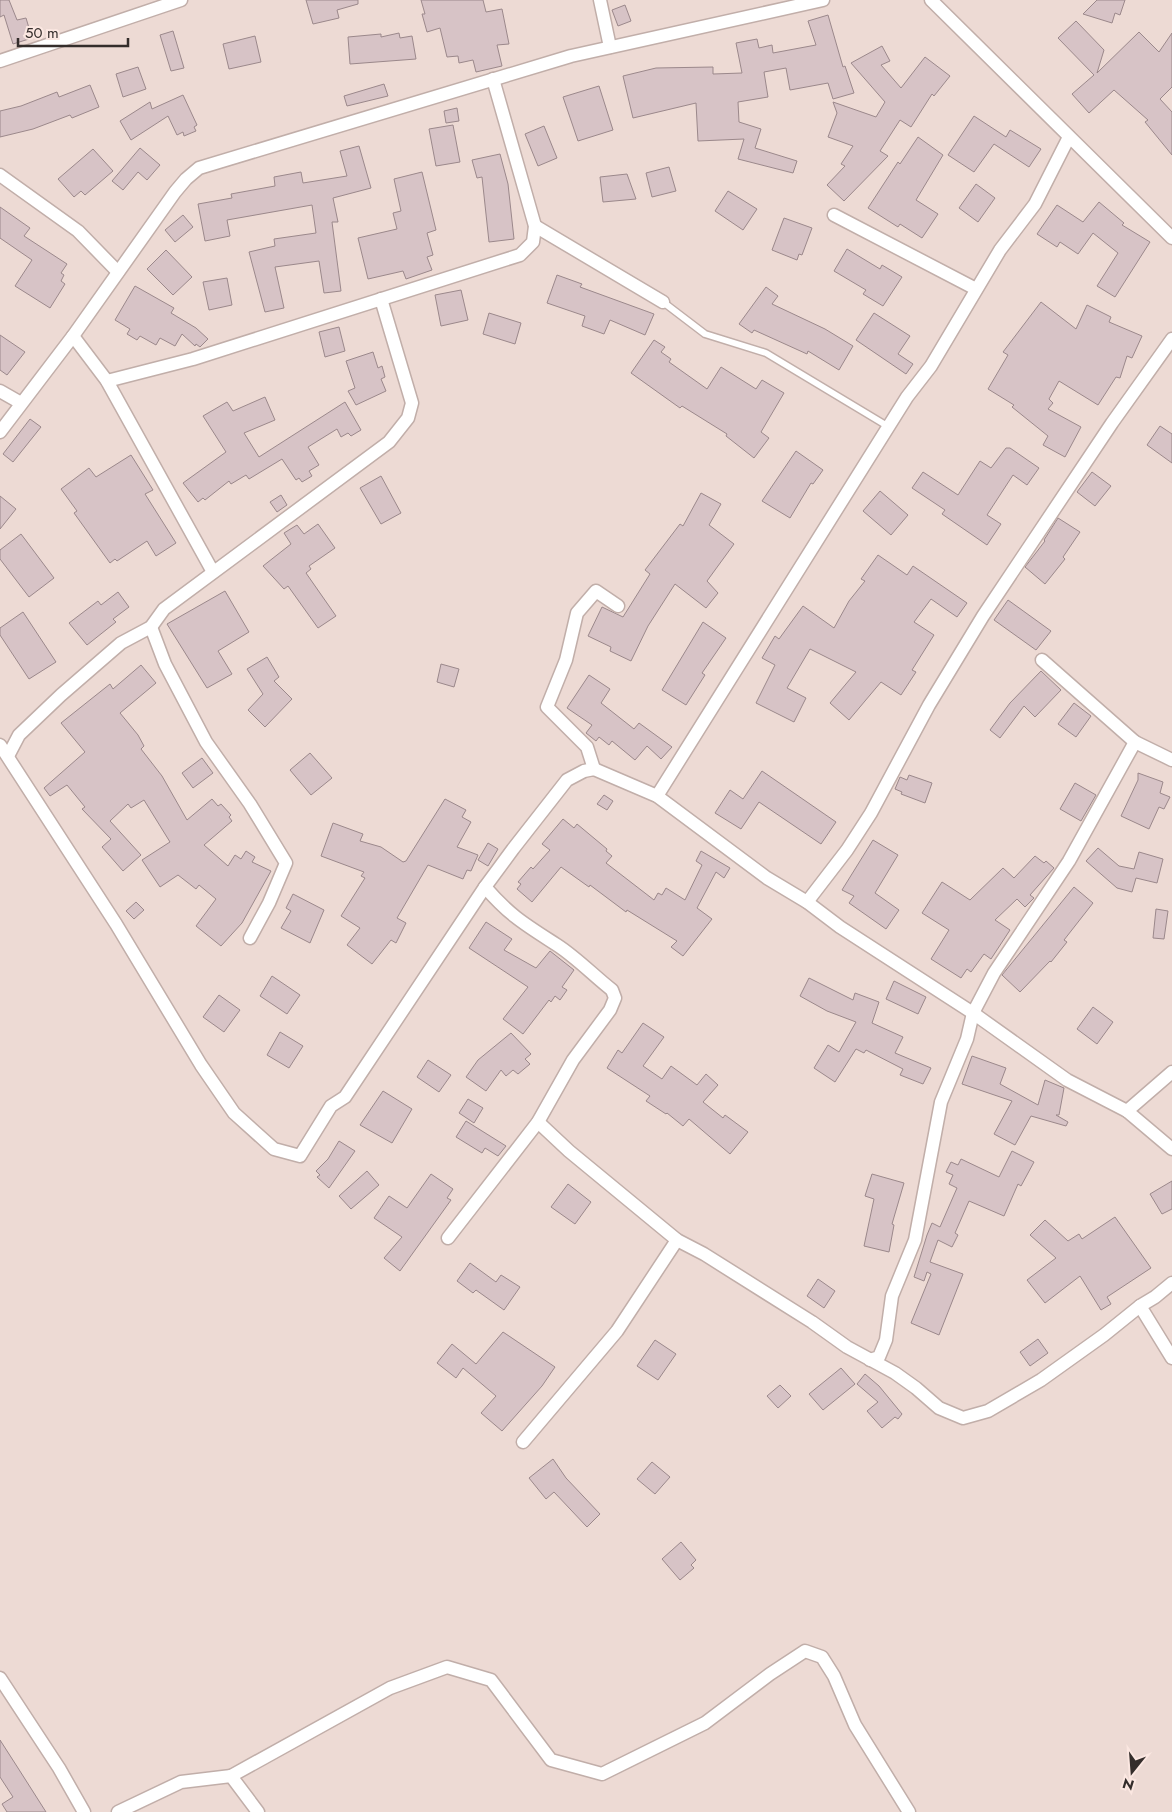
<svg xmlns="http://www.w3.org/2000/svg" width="1172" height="1812" font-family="Jost,sans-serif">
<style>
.building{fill:#d7c3c6;stroke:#9b888b}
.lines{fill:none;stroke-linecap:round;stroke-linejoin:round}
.service-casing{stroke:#c1aea9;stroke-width:9}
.minor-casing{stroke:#c1aea9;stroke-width:15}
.service{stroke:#fff;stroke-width:6}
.minor{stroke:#fff;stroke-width:12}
</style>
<rect width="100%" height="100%" fill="#eddad4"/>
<g class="building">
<polygon points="0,0 9,0 17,20 26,18 32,38 13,44 4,15 0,17"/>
<polygon points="306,0 358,0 358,4 337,10 339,18 313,24"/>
<polygon points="421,0 483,0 486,12 502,9 509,44 497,45 502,66 476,72 473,60 459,63 458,56 447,57 440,28 427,32 422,14 425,14"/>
<polygon points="1097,0 1125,0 1120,15 1115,13 1112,23 1083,14"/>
<polygon points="625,5 631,21 618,26 612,10"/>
<polygon points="828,15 843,67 845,66 854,93 833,99 828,83 790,90 786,68 764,72 768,97 738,102 739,122 761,129 755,148 797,161 793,173 738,159 744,139 698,141 696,103 633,118 623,76 656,68 713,67 713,74 742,73 736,43 757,39 759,48 772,45 773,53 816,45 808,21"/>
<polygon points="1076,21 1104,50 1097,73 1139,32 1159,52 1172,33 1172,87 1160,99 1172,112 1172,155 1145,122 1148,120 1114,90 1089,113 1072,94 1094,75 1058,38"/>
<polygon points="173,31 184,68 171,71 160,35"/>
<polygon points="399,33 400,38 412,36 416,59 350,64 348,37 381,34 381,37"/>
<polygon points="255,36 261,62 229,69 223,44"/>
<polygon points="882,46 890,61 881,65 901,88 925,57 950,76 934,96 932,94 911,127 900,120 880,151 888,156 844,201 827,185 845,166 841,164 853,146 828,137 837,113 833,102 876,117 885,102 851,63"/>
<polygon points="138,67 146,89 123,97 116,74"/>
<polygon points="384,84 388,96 347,106 344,96"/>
<polygon points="90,85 99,107 72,118 70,115 33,129 0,137 0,111 21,106 57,92 59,97"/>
<polygon points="599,86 613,130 578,141 563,97"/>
<polygon points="183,95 197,125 194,127 196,131 184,136 183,132 177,135 168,116 131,140 120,121 150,102 152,109"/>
<polygon points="457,108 459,121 446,123 444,111"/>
<polygon points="974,116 1006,137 1010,130 1041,149 1029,167 994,144 974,172 948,155"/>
<polygon points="453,125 460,162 436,166 429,129"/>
<polygon points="544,126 557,158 538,166 525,134"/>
<polygon points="918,137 943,155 916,200 938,214 922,238 900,224 898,227 868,208 898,162 900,164"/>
<polygon points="359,146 371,188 333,198 338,222 332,222 341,291 324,293 319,261 275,267 284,308 265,312 249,252 275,246 274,239 316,233 312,205 227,220 230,236 205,241 198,204 232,198 231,194 275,186 274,177 301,172 303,183 347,176 340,151"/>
<polygon points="140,148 160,165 147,180 138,172 123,190 112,181"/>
<polygon points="93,149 113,171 85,195 81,191 74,197 58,179"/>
<polygon points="500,154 508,184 514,239 489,242 482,177 477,178 472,160"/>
<polygon points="669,167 676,191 652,197 646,173"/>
<polygon points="422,172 436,230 427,233 433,255 427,257 432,270 406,279 403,271 368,279 358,238 397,229 393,213 401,211 394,179"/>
<polygon points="627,174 636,199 603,202 600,177"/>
<polygon points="976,184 995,198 978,222 959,208"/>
<polygon points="728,191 757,209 743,230 715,211"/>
<polygon points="1099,202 1124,223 1122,225 1150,242 1115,297 1097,286 1118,253 1093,233 1078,254 1060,242 1057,247 1037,234 1057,205 1083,222"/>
<polygon points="0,207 30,228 24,236 67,264 61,273 64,275 61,281 65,284 50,308 15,286 32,260 0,238"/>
<polygon points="183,215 193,227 175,242 165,230"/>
<polygon points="784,218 812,228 802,255 799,254 797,260 772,250"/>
<polygon points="847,249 880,269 882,265 902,277 883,306 863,294 866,290 834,271"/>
<polygon points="166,250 192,277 173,295 147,269"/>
<polygon points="557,275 582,284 580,287 654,314 645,335 610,320 604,334 582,326 585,316 547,303"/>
<polygon points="227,278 232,305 209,310 203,282"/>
<polygon points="135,286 174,308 171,313 196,328 208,339 200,347 196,344 195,346 182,334 175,346 160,338 156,345 140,336 137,340 127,334 130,329 115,320"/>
<polygon points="766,287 778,296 772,304 825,329 853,346 839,370 808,351 807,354 754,330 752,333 739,324"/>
<polygon points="461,290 468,320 441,326 435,295"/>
<polygon points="1041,302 1076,329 1087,305 1111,317 1109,322 1142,336 1132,358 1127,356 1120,378 1116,377 1098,405 1059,381 1049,399 1053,403 1048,409 1081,427 1065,457 1043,445 1048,436 1012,407 1014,405 988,389 1008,355 1003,352"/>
<polygon points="489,313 521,323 515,344 483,334"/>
<polygon points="874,313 910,336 898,354 913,364 906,374 856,340"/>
<polygon points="339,327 345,351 325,357 319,332"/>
<polygon points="0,335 25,352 7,375 0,370"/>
<polygon points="654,340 665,347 661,352 671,359 669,362 707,389 721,367 756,389 762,380 784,393 761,432 769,438 754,458 726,436 727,434 682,406 680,408 631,373"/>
<polygon points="373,352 378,368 382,366 385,377 381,379 386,391 356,405 348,391 355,388 346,361"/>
<polygon points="265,397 275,420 244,433 259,457 345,402 361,430 351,436 348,433 341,437 337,429 308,447 319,465 309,471 312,476 302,482 299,478 296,480 282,459 249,479 246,475 231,484 229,481 205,500 203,498 198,502 183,483 226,452 203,416 227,402 233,411"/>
<polygon points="30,419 41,427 13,462 3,454"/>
<polygon points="1160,426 1172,434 1172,463 1147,445"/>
<polygon points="1006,448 1010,448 1039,468 1027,485 1013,475 987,515 1001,524 987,545 942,514 945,510 912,488 923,472 958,495 980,461 991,468"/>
<polygon points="796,451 823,470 813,484 811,483 790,518 762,501"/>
<polygon points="131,455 153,490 145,494 176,543 156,556 147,541 117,561 115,559 110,563 74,513 77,511 61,489 89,468 96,477"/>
<polygon points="1092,472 1111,486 1095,506 1077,492"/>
<polygon points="381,476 401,513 381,524 360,488"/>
<polygon points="880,491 908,515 891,535 863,511"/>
<polygon points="701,493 721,504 709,525 734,544 707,581 718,593 706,608 675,584 648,626 631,661 610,651 611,647 588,636 602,607 623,617 650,574 645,570 680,524 683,526"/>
<polygon points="281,495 287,505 277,512 270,502"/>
<polygon points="0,496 16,509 0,529"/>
<polygon points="1058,518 1080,532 1063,557 1065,559 1045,584 1025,567 1045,541 1044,540"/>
<polygon points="318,524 335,548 309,566 311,569 306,573 336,616 318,628 288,586 284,589 263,566 291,544 284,533 297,525 304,534"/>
<polygon points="21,534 54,578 29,597 0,559 0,550"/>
<polygon points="878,555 907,575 913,566 967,603 957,617 931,599 914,622 934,635 912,670 916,672 901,695 881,682 849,720 830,703 856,672 810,649 787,688 806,698 794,722 756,703 775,665 762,658 775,636 779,639 803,606 834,628 849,601 865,581 861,579"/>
<polygon points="225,591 249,632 218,651 232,674 207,688 167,624"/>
<polygon points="118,592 129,607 113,619 116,622 87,645 69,623 98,601 101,605"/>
<polygon points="1008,600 1051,631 1036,650 994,620"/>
<polygon points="23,612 56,662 29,679 0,635 0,628"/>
<polygon points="703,622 726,638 702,673 705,675 686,705 662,690"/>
<polygon points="267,657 279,677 274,681 292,699 265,727 248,710 263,694 247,669"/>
<polygon points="441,664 459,669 454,687 437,682"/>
<polygon points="141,665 156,683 120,713 138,735 144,746 141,749 162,776 187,820 212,799 218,806 221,804 231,815 229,817 232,821 204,845 228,866 235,855 241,859 246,851 255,857 252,862 271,871 242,923 221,946 196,926 216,899 199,885 196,889 178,875 160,887 142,860 170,842 144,800 131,808 128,804 110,821 141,855 123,871 102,847 111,839 82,809 85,807 67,785 50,796 44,788 85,752 61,723 110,684 113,689"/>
<polygon points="1041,671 1061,690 1035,717 1024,706 1000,738 990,730 1010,703"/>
<polygon points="589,675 610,689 601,703 634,729 639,723 672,747 661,759 647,746 635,760 612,741 609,745 599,737 596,741 586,733 592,725 567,708"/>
<polygon points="1074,703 1091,716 1076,737 1058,724"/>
<polygon points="310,753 332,778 311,795 290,770"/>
<polygon points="202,758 213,773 193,788 182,773"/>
<polygon points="762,771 836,822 821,844 759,802 741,829 715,813 730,790 743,799"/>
<polygon points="1138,773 1163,782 1160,793 1170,797 1164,809 1159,807 1149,829 1121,816 1138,780"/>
<polygon points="909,775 932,783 925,803 901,794 902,792 895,789 900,777 907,780"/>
<polygon points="1075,783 1096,795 1081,821 1060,809"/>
<polygon points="604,795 613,801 607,810 597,804"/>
<polygon points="445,799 466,810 462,817 471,822 457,847 478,855 471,871 467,870 463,879 428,865 397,918 406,923 396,943 391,940 372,964 347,945 360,928 341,916 365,878 361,876 364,872 321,856 333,823 363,834 360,841 381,847 403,862 406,861"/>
<polygon points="563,819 574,828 577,824 607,849 606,851 612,856 606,863 654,900 658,893 662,895 666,888 685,900 702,865 696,861 701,851 730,868 724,878 716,872 697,908 712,919 683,956 671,947 677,941 627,910 626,912 590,885 589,887 561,867 532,902 517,889 521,884 518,882 531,867 533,869 550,850 542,844"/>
<polygon points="873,840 898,855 875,893 899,910 886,929 849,903 854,896 842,890"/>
<polygon points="488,843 498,849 488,866 478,860"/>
<polygon points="1098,848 1119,866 1134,869 1139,852 1163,859 1157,883 1136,878 1132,892 1117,888 1086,861"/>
<polygon points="1035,856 1044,863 1046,861 1054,868 1030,895 1034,898 1025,907 1017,899 995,920 1010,930 991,959 984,954 971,972 967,969 961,978 931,959 949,930 922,913 942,882 970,900 1003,868 1014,878"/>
<polygon points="1074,887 1093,903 1064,940 1067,942 1051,962 1050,961 1020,992 1002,975"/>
<polygon points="293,894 324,910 310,943 281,928 291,911 286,908"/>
<polygon points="136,902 144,910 134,919 126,911"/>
<polygon points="1156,909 1168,911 1164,939 1153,938"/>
<polygon points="486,922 512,939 504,950 536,968 550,951 574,970 562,987 567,990 560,1000 555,996 551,1002 549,1000 523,1034 503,1019 528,987 469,948"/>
<polygon points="272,976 300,995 287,1014 260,996"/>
<polygon points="809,978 853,1000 855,993 879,1002 872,1023 903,1037 895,1053 931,1068 923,1084 900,1075 903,1069 866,1050 864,1053 856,1049 835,1082 814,1068 828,1045 839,1052 856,1022 827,1011 800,996"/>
<polygon points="894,981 926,997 918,1014 886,999"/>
<polygon points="219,995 240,1010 224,1032 203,1017"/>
<polygon points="1093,1007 1113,1022 1097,1044 1077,1029"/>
<polygon points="643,1023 664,1037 643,1066 662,1079 671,1066 697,1085 706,1074 718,1085 703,1102 723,1118 725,1115 748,1132 730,1154 689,1119 683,1126 667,1113 666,1114 646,1101 650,1096 607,1068 618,1050 622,1053"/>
<polygon points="280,1032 303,1046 289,1068 267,1055"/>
<polygon points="511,1033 531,1054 525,1059 530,1064 518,1074 513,1070 506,1076 501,1070 486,1091 466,1077 478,1060"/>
<polygon points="972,1056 1006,1068 1000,1084 1038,1105 1045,1080 1064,1088 1059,1115 1056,1115 1068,1122 1066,1126 1031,1116 1015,1145 994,1134 1012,1101 962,1084"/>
<polygon points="428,1060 451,1075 439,1092 417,1077"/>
<polygon points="383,1091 412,1109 392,1143 360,1125"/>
<polygon points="468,1099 483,1108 474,1123 459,1113"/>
<polygon points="466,1121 506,1146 498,1156 485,1148 482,1153 456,1137"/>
<polygon points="339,1141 355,1151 329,1188 317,1177 320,1175 316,1171 328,1159"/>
<polygon points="1012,1151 1034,1162 1021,1186 1018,1184 1004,1216 969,1201 955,1233 958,1235 952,1247 938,1240 930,1262 963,1274 939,1335 911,1323 931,1274 927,1272 924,1281 914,1277 927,1235 932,1223 940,1227 957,1188 949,1184 953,1175 946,1172 951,1162 958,1165 961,1159 999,1177"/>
<polygon points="367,1171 379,1185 351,1209 339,1196"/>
<polygon points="431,1174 453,1189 447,1198 451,1200 400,1271 384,1258 402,1237 374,1218 389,1196 407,1208"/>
<polygon points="872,1174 904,1183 892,1224 894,1225 889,1252 864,1246 874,1199 865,1196"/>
<polygon points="1172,1181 1172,1209 1162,1214 1150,1194"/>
<polygon points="568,1184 591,1202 575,1224 551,1207"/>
<polygon points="1115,1217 1151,1268 1107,1297 1111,1304 1101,1310 1080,1276 1045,1303 1027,1280 1056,1258 1030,1235 1045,1220 1068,1241 1079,1234 1082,1239"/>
<polygon points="470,1263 496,1282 501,1275 520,1287 504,1310 476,1290 473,1293 457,1281"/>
<polygon points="818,1279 835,1291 824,1308 807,1296"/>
<polygon points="503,1332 555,1367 542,1386 502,1431 481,1413 496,1396 463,1368 456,1378 437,1363 452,1344 476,1364"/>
<polygon points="1038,1339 1048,1353 1030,1366 1020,1352"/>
<polygon points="655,1340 676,1354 658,1380 637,1366"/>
<polygon points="841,1368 855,1384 823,1410 809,1394"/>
<polygon points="865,1374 879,1386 902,1414 898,1419 895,1417 882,1428 867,1411 878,1402 857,1384"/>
<polygon points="780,1385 791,1396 778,1408 767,1396"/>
<polygon points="553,1459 566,1478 600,1514 587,1527 554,1492 546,1499 529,1478"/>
<polygon points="652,1462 670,1477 655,1494 637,1479"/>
<polygon points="681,1542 696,1560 691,1565 694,1568 680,1580 662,1559"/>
<polygon points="0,1740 18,1768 46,1812 7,1812 2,1804 13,1797 0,1777"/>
</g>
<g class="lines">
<g class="service-casing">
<polyline id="service" points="663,302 705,334 766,353 889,427"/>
</g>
<g class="minor-casing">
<g id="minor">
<polyline points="600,0 610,47"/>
<polyline points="931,0 1172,238"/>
<polyline points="0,61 181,0"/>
<polyline points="0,175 78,231 118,272"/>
<polyline points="834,215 976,289"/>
<polyline points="535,226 663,302"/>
<polyline points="73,336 107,381 213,572"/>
<polyline points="107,381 193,359 520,255 533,242 535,226 493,79"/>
<polyline points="0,391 21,403"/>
<polyline points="0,432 73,336 175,192 186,179 199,168 571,56 823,0"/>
<polyline points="151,627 165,664 206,742 250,804 286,863 269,903 250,938"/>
<polyline points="1042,660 1135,742"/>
<polyline points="0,745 116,924 201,1065 234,1113 274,1149 300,1156 331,1106 345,1097 485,887 513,849 567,780 584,771 594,769 657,796 767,878 807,902 840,927 973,1013 1067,1080 1127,1111 1172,1149"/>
<polyline points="8,756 19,735 61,695 121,643 151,627 164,609 389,442 408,418 412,403 381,299"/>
<polyline points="594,769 587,747 547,707 566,660 577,613 596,591 618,606"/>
<polyline points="657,796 907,397 931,366 1000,250 1035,204 1069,137"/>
<polyline points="807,902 847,850 871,813 929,705 983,616 1112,423 1172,339"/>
<polyline points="1127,1111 1172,1072"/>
<polyline points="538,1122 569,1151 677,1240 704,1254 812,1322 847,1347 895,1373 916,1388 939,1408 963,1418 988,1411 1041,1380 1104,1335 1140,1306"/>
<path d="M 448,1238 L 538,1122 L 573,1060 L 610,1010 L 615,998 L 612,990 C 594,976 577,958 557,945 C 526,925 510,916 485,887"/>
<polyline points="1172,1283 1155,1297 1140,1306 1172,1358"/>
<polyline points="870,1360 879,1357 886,1340 892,1296 915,1240 941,1102 967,1039 973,1013 994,973 1069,861 1135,742 1172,760"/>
<polyline points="523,1442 617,1331 677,1240"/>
<polyline points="0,1678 59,1768 84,1812"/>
<polyline points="231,1776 390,1688 447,1667 491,1680 551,1760 602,1774 705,1723 770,1674 805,1651 822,1657 834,1676 855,1725 909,1812"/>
<polyline points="118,1812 181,1782 231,1776 258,1812"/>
</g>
</g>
<use href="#service" class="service"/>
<use href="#minor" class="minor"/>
</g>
<g transform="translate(1132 1772) rotate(197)" stroke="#fbe7e1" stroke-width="4" paint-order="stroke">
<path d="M0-4L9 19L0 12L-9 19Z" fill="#342d2b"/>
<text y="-8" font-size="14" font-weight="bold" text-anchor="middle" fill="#342d2b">N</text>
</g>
<path d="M18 38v8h110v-8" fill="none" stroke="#342d2b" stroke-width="2.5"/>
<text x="25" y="38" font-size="15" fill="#342d2b" stroke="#fbe7e1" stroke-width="4" paint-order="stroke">50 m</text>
</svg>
